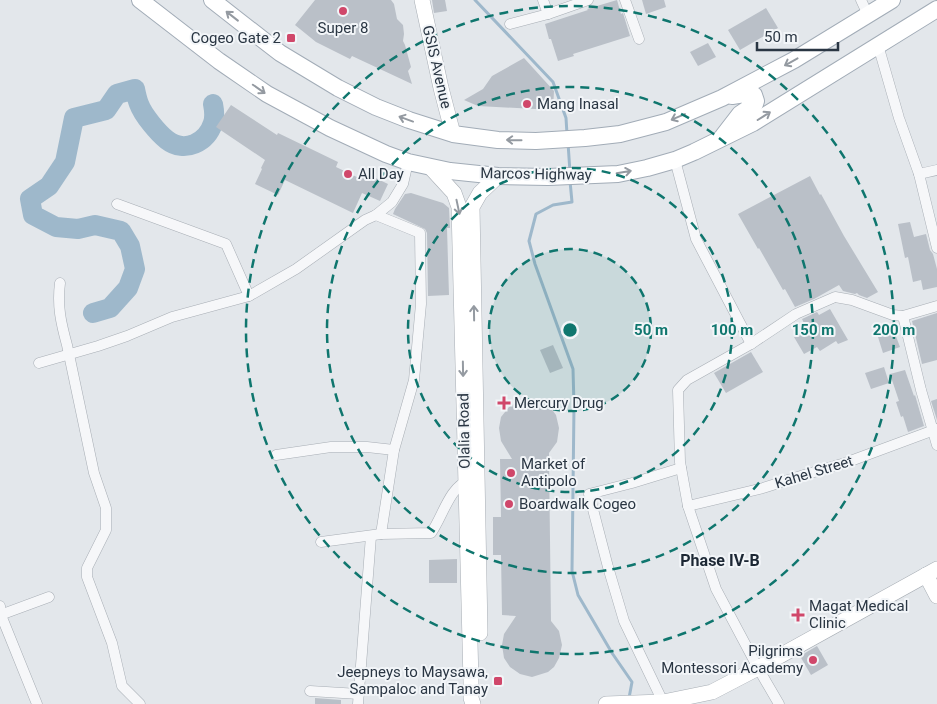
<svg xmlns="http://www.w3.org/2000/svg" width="937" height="704" font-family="Roboto,sans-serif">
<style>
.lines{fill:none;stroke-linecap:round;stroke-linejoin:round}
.stream{stroke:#9eb8cb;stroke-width:3}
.river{stroke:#9eb8cb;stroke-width:20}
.building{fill:#bac0c8}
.street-casing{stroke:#a8aeb5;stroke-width:11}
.secondary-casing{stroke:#a8aeb5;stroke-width:16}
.primary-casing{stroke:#a2acb7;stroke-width:18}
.street{stroke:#f6f7f9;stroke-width:10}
.secondary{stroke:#fff;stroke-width:15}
.primary{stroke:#fff;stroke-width:16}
.oneway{stroke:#949aa1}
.ring{fill:none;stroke:#0f766e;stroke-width:2.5;stroke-dasharray:9 6}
.poi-dot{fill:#d0476a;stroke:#f2f5f8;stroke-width:2}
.labels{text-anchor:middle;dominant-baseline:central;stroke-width:4;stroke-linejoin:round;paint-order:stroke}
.poi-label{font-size:15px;fill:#2a3643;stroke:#f2f5f8;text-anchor:start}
.street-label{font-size:15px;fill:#2a3643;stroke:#f2f5f8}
.neighbourhood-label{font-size:16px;font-weight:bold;fill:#1c2734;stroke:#f2f5f8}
.centre{fill:#0f766e;stroke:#f2f5f8;stroke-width:2.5}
.ring-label{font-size:15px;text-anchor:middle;font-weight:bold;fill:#0f766e;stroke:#f2f5f8;stroke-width:4;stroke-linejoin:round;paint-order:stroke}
</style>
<rect width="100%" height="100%" fill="#e3e7eb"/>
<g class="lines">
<g class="stream">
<polyline points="475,0 553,82 566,118 567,134"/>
<polyline points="568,143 570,172"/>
<polyline points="570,181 572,202 553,205 536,214 529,241 535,264 573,369 574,406 572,571 578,595 612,653 632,682 629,698"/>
</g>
<path class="river" d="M 93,313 L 110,308 L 128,288 L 135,269 L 130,246 L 121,231 L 95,225 L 78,229 L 56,227 L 33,215 L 30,199 L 49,186 L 65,162 L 74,118 L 106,110 L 117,94 L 135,89 C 136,94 137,99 139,104 C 143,115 158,133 167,140 C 185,154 207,142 213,123 C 215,117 214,109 213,104"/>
</g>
<g class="building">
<polygon points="315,0 391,0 394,4 397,19 403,25 404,34 403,41 405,45 411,67 408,71 412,84 352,56 350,59 316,42 295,25"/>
<polygon points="432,0 445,0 447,11 434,13"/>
<polygon points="617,0 621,14 623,13 630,36 573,54 574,56 558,61 551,39 549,39 545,24 588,10 587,9"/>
<polygon points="642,0 664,0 666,7 646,14"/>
<polygon points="766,8 778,28 740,50 728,30"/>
<polygon points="708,43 716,57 698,66 690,52"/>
<polygon points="524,58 554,91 553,110 478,106 464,100 483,89 492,76"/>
<polygon points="231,105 277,135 278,133 338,162 336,167 361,179 365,173 388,184 380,201 362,193 353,213 285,180 278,195 255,184 262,169 261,168 265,160 216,127"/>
<polygon points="810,176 820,195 821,194 844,236 878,292 867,298 859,295 857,293 855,294 843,291 839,285 814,299 795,307 785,289 783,290 759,248 758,249 738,214"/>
<polygon points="411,193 443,203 449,208 450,228 447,228 449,295 428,296 427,233 425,229 393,214 395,209 405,194"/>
<polygon points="910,222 914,237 926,234 930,250 933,254 937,269 937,287 923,290 921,280 913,282 908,257 905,258 898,224"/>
<polygon points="830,309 848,340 838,344 836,341 820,351 817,347 804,354 794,337 807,329 802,319 817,312 819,315"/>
<polygon points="937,313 937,360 922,364 912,321"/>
<polygon points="894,331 900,347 883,353 878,337"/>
<polygon points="553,345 563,368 550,373 540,350"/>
<polygon points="751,352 763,372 726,393 714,373"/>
<polygon points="884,367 889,383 871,389 865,373"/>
<polygon points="905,370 914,396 915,395 924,426 908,432 903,416 901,417 896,402 899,401 890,374"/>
<polygon points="536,399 543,402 550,407 556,415 559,428 557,442 549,453 549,458 551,621 559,631 562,645 559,658 554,667 548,672 532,677 520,674 510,667 504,658 502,645 504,634 516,616 502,615 501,555 493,555 493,517 501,517 500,459 512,459 501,441 499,428 501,417 509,407 520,400"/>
<polygon points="937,399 937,420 931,401"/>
<polygon points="457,559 457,583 429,583 429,560"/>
<polygon points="817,646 828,665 811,675 800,656"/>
<polygon points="315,698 341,700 341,704 315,704"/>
</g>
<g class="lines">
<g class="street-casing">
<g id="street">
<polyline points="543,0 548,14"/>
<polyline points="625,0 639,39"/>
<polyline points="861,0 868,15"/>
<polyline points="510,24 548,14 588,0"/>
<polyline points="878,45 899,118 919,174 937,248"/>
<polyline points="675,160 696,239 751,344"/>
<polyline points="919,174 937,170"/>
<polyline points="117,204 226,244 249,296"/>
<path d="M 60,283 C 57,306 61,323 67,345 L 94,473 L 106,508 L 106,530 L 87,568 L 87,577 L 112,643 L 122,686 L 140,704"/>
<polyline points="937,306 903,316 921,390 937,445"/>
<polyline points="39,363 98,346 127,336 172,317 249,296 296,269 365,220 376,215"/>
<polyline points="276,455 331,447 367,447 394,450"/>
<polyline points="688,506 763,488 804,475 845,463 937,429"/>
<polyline points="381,534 394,450 414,380 421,304 420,233 376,215 392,202 403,184 408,162"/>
<path d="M 321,542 L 381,534 L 431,533 C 442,518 450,486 468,481"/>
<polyline points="0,606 1,615 37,704"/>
<polyline points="0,615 49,597"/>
<polyline points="310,691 359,694"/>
<polyline points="663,702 624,621 608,567 589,494 632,483 681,468"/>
<polyline points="358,704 371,536"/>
<polyline points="779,704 758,668 716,589 688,506 680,462 678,390 687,380 751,344 796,314 835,297 852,300 893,315 903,316"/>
</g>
</g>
<g class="secondary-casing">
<g id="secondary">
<polyline points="422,0 441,88 453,134"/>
<polyline points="431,168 454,193 459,207 471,682 471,698 473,704"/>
<polyline points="926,575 937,596"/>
<polyline points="480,633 472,207 480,193 498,176"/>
<polyline points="606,704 663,702 712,692 758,668 937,569"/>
</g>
</g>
<g class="primary-casing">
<g id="primary">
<polyline points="140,0 219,61 267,94 330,128 386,154 408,162 450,171 498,176 548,177 618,174 647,168 675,160 694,152 753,123 937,9"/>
<polyline points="212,0 280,53 338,88 376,107 409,120 453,134 498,140 536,141 585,138 620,134 666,122 722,98 794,60 892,0"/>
<polyline points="723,136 740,114 755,104 756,101 754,95 751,93 732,96"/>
</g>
</g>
<use href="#street" class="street"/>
<use href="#secondary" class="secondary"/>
<use href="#primary" class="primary"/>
</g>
<defs><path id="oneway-shaft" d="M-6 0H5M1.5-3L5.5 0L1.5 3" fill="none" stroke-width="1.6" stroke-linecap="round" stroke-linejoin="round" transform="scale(1.25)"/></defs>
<g class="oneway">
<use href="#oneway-shaft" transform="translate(232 16) rotate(-142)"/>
<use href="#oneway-shaft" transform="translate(791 62) rotate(151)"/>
<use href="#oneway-shaft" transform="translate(259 89) rotate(35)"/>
<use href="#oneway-shaft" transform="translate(764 116) rotate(-32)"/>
<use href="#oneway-shaft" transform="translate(678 117) rotate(157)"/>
<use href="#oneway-shaft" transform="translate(406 119) rotate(-160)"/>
<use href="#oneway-shaft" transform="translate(514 140) rotate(-179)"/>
<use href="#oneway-shaft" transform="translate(624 172) rotate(-10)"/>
<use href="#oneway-shaft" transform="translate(458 207) rotate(78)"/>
<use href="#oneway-shaft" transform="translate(474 313) rotate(-91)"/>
<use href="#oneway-shaft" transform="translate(463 369) rotate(89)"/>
</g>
<circle cx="570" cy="330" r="81" fill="#0f766e" fill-opacity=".12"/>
<g class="ring">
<circle cx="570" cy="330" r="81"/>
<circle cx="570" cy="330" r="162"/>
<circle cx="570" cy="330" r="243"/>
<circle cx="570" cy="330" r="324"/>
</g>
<g class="poi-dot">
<circle cx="343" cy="11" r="5"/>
<rect x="286" y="33" width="10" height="10" rx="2.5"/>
<circle cx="527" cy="104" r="5"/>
<circle cx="348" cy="174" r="5"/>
<path d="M501.5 395.5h5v5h5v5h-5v5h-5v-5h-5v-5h5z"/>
<circle cx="511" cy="473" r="5"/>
<circle cx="509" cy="504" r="5"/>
<path d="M795.5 607.5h5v5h5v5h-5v5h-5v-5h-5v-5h5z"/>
<circle cx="813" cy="660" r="5"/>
<rect x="493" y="676" width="10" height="10" rx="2.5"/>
</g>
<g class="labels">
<g class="poi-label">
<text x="343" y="28" text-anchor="middle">Super 8</text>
<text x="281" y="38" text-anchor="end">Cogeo Gate 2</text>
<text x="537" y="104">Mang Inasal</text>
<text x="358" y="174">All Day</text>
<text x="514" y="403">Mercury Drug</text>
<text x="521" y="464">Market of<tspan x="521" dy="17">Antipolo</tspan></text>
<text x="519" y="504">Boardwalk Cogeo</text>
<text x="809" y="606">Magat Medical<tspan x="809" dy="17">Clinic</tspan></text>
<text x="803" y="651" text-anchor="end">Pilgrims<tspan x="803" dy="17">Montessori Academy</tspan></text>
<text x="488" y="672" text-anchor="end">Jeepneys to Maysawa,<tspan x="488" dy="17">Sampaloc and Tanay</tspan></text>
</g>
<g class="street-label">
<text transform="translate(437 67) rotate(77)">GSIS Avenue</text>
<text transform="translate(536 174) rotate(1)">Marcos Highway</text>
<text transform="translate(464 431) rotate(-91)">Olalia Road</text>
<text transform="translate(814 472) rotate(-17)">Kahel Street</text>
</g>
<g class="neighbourhood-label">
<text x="720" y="560">Phase IV-B</text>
</g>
</g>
<circle cx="570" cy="330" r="8" class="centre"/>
<g class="ring-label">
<text x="651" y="335">50 m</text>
<text x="732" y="335">100 m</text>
<text x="813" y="335">150 m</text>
<text x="894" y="335">200 m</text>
</g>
<path d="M757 42v8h81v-8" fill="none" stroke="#2a3643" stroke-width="2.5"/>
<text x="764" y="42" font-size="15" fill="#2a3643" stroke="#f2f5f8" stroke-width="4" paint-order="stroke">50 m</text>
</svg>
